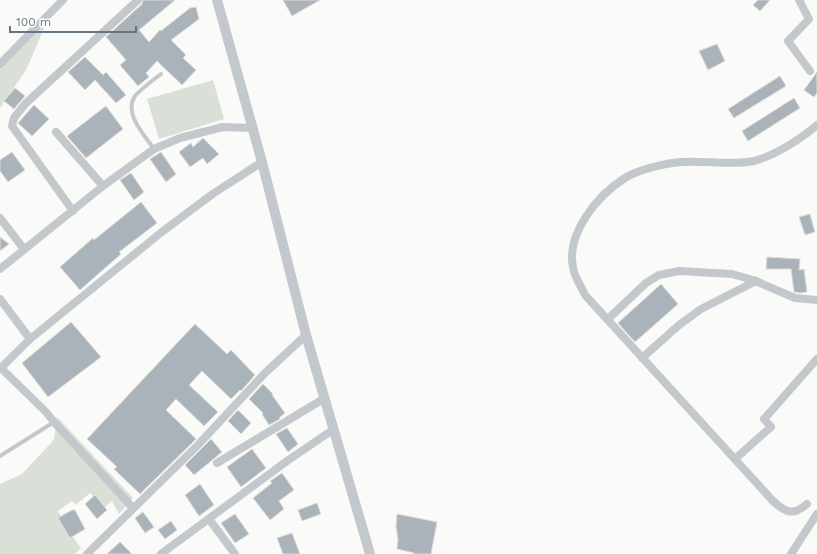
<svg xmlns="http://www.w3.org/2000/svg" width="817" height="554" font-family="'Work Sans',sans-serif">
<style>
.green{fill:#dadfd7}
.building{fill:#aab3b9;stroke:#dcdcda}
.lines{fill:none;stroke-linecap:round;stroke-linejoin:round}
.service{stroke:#c3c8cc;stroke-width:4}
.minor{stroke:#c3c8cc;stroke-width:8}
.tertiary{stroke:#c3c8cc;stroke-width:10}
</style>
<rect width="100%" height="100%" fill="#fafaf8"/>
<g class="green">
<polygon points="48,19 26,70 0,108 0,69"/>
<polygon points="213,80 224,119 159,139 147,99"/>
<polygon points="57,417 133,498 119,514 112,501 105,507 90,493 76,505 72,501 58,511 71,535 81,548 75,554 0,554 0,484 22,474 50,444 54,439"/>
</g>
<g class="building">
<polygon points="143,0 175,0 139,30 149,42 160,30 161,31 190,8 196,7 199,19 171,40 186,55 183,58 196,70 182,85 157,61 146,73 149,77 138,86 120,65 126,60 106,37 142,4"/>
<polygon points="283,0 320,0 292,16"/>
<polygon points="758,0 770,0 760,11 753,5"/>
<polygon points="717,44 725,61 708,70 699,51"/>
<polygon points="85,57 103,75 106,72 126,95 116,103 95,80 85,90 68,72"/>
<polygon points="817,72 817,93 814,97 804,90"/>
<polygon points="780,76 786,86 734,118 728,109"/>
<polygon points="15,88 25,96 14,109 4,101"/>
<polygon points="794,98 800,108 748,141 742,131"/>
<polygon points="34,105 49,119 32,136 18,123"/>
<polygon points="106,106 123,129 86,158 67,136"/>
<polygon points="203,138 219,154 207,164 203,158 190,167 179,152 191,143 193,147"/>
<polygon points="12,152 25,170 8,182 0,171 0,160"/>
<polygon points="161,152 176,174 166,182 150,159"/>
<polygon points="131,173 144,192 134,200 120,180"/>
<polygon points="141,202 157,223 119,252 121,254 80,290 60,267 93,238 94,240"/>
<polygon points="810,214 815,232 805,235 799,217"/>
<polygon points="0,237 9,244 0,251"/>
<polygon points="767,257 800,259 799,270 804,269 807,292 801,293 794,292 791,269 766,269"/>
<polygon points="661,284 678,304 635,342 618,323"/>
<polygon points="71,322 101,357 48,397 22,363"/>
<polygon points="195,324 227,354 231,350 255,375 241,391 240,390 231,399 202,371 189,385 218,412 204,426 176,399 166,410 196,439 140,494 114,469 117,467 87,439"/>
<polygon points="263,384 273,394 272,395 285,413 279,418 280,419 269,425 262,414 263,413 249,399"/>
<polygon points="238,410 251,423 241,434 228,421"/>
<polygon points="287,428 298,444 288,452 276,434"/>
<polygon points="211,439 222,452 194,475 185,465"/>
<polygon points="252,449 266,468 241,487 227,467"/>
<polygon points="282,473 294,490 279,501 284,509 270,520 253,498 272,483 270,481"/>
<polygon points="200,484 214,505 199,516 185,495"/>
<polygon points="95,495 107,510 97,519 85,504"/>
<polygon points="317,503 321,514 302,521 298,510"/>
<polygon points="72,510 75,510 85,529 70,538 58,518"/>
<polygon points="143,512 154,527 145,533 135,518"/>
<polygon points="235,514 249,534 235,543 221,523"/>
<polygon points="397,514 437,522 431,554 413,554 414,553 397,549 398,539 396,526"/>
<polygon points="171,521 177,530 165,539 158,530"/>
<polygon points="292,533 300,554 283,554 277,538"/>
<polygon points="120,542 132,554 107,554"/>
</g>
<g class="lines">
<g class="service">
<path d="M 154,149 C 145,136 123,113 135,96 C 141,89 153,80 161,74"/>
<polyline points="0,456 54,422"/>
</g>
<g class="minor">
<polyline points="799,0 809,19 788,41 810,71"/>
<polyline points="0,64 63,0"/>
<polyline points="56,132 103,186"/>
<polyline points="73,211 12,126 14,118 25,104 138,0"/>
<polyline points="0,218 24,249"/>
<polyline points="0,269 103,186 154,149 180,138 223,127 253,128"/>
<polyline points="0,299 30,339"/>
<polyline points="608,319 646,283 659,275 679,271 732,274 753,280 795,298 817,300"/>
<polyline points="642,358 679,325 701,309 756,281"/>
<polyline points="1,368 46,412 54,422 133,508"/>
<polyline points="0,369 30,339 163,231 214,193 262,162"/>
<polyline points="735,459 771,427 764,419 817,359"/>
<polyline points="217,463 325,398"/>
<path d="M 807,504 C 793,516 786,513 773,501 L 585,295 C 581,286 574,276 573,267 C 566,233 598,195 625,178 C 637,170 666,163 681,162 C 705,160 730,166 754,161 C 774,156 801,139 817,125"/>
<polyline points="209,519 235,554"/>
<polyline points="87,554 198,445 265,373 306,335"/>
<polyline points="161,554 287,461 334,429"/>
<polyline points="791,554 817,514"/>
</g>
<polyline class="tertiary" points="217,0 262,162 306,335 370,554"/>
</g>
<path d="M10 26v6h126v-6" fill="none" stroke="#657683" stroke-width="2"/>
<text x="16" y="26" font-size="12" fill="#657683" stroke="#ffffff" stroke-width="3" paint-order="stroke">100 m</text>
</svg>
